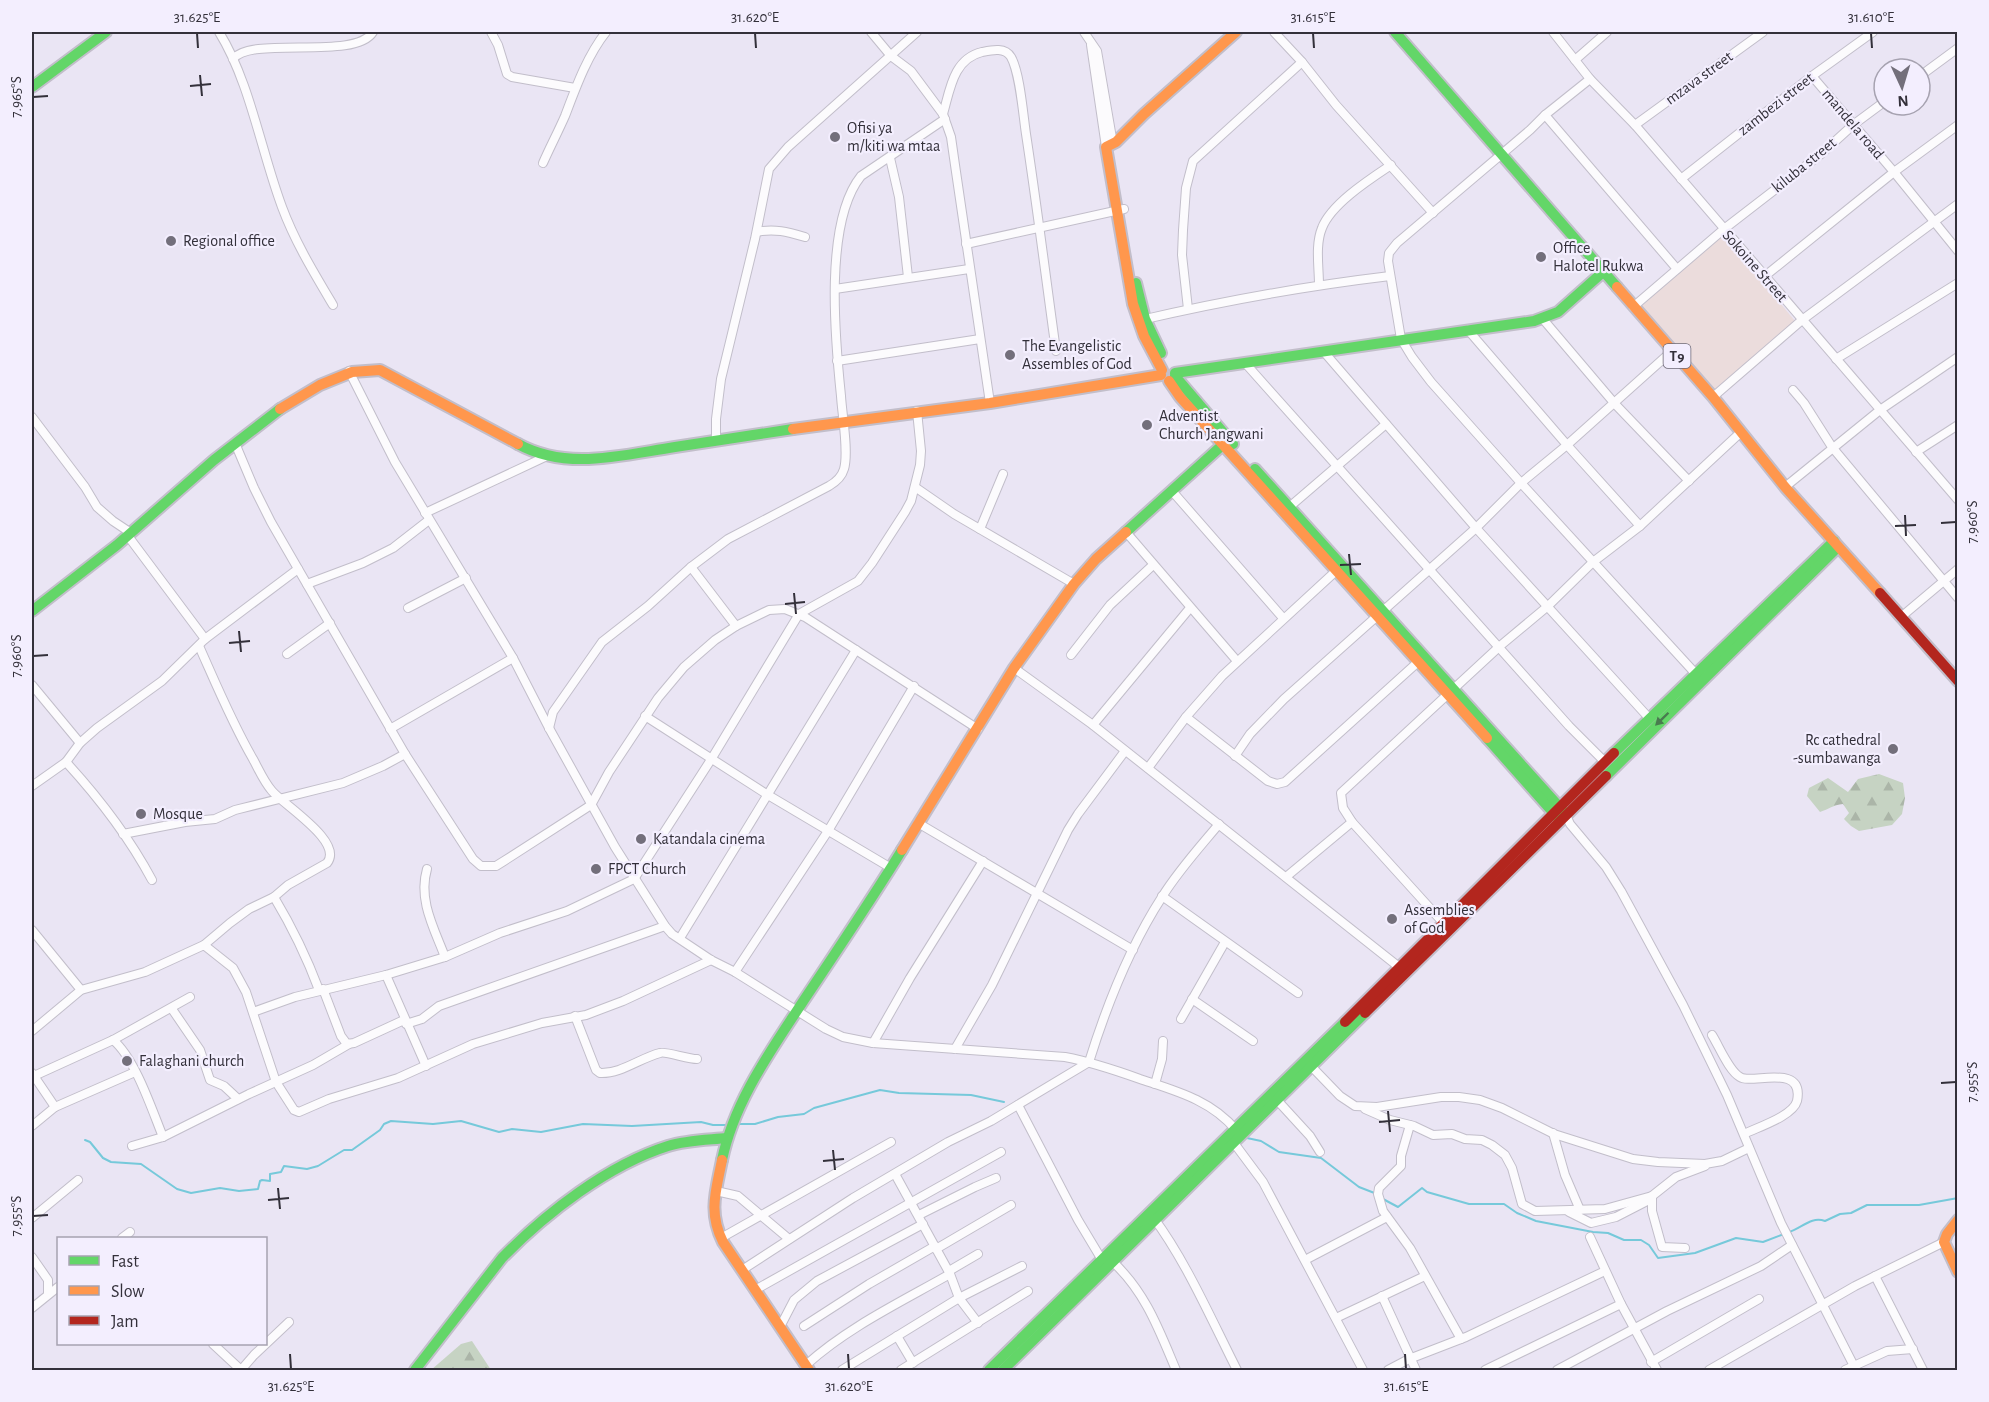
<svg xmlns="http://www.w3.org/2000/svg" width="1989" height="1402" font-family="'Alegreya Sans',sans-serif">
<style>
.commercial{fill:#ebdcdc}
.forest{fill:url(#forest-firs)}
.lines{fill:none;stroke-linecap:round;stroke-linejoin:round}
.stream{stroke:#76c9da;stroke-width:2}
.street-casing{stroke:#c2beca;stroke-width:10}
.fast-casing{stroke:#c2beca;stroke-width:14}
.slow-casing{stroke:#c2beca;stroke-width:14}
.jam-casing{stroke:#c2beca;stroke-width:14}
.street{stroke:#fcfbfd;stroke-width:8}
.fast{stroke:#63d668;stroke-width:10}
.slow{stroke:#ff974d;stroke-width:10}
.jam{stroke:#b3261e;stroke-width:10}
.oneway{fill:#497b4f}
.ticks{fill:none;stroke:#33303a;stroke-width:2}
.poi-dot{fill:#736f7b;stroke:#f3eefe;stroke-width:2}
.labels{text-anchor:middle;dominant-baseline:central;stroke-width:4.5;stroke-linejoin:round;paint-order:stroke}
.shield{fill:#f3eefe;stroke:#6d6975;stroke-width:1.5}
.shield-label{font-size:15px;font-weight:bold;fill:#33303a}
.street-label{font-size:16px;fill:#33303a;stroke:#f3eefe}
.poi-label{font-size:16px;fill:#33303a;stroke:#f3eefe;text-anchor:start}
.neatline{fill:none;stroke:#33303a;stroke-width:2}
.ticks-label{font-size:15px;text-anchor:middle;fill:#33303a}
</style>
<defs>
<pattern id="forest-firs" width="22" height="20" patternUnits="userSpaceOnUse" patternTransform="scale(1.5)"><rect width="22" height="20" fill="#c6d3c3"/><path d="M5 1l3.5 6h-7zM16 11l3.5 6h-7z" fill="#abb5a8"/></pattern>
</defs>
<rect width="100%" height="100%" fill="#eae5f4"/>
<polygon class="commercial" points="1723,234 1795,321 1712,392 1639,308"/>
<g class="forest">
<path d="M 1879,774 L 1903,783 L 1905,798 L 1902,814 L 1892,825 L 1859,831 L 1851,826 L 1844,819 L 1849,813 L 1843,804 C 1833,805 1829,809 1820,812 L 1807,796 L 1809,788 L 1828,778 L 1848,792 L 1858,779 Z"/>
<polygon points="472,1341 491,1370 431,1370 461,1344"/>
</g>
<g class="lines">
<g class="stream">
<polyline points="737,1124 755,1124 778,1117 804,1114 814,1108 880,1090 899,1093 971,1095 1004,1102"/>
<polyline points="1247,1138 1261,1141 1279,1152 1321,1158 1359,1187 1377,1194"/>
<polyline points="85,1140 90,1142 103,1158 111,1162 141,1164 177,1189 191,1193 220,1188 239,1191 258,1189 260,1181 262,1180 270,1181 270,1174 281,1172 284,1166 307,1169 318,1166 344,1150 352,1150 380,1130 384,1124 391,1121 433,1124 461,1121 499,1132 512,1129 541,1132 583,1124 632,1126 701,1122 713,1125 729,1125"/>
<polyline points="1383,1199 1398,1207 1422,1188 1427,1192 1469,1204 1504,1204 1517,1213 1536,1221 1593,1232 1608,1233 1624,1240 1641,1240 1649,1245 1658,1258 1695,1253 1736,1238 1763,1242 1784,1234"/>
<path d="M 1789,1232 C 1802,1228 1811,1216 1825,1221 L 1840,1214 L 1851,1213 L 1867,1205 L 1919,1205 L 1958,1198"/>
</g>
<g class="street-casing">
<g id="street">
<path d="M 219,32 C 250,82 261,151 282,207 C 295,242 314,273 333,305"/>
<polyline points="491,32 498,45 507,74 512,77 575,88"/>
<polyline points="871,32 891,56 911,71 943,114 951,137 955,165 990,403"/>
<polyline points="1084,32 1097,51 1113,144"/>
<polyline points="1274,32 1302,62 1336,105 1433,213"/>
<polyline points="1553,32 1590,79 1635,125 1958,500"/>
<polyline points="1091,45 1106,147"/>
<path d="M 233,59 C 252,35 355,61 373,32"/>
<polyline points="1575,60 1607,32"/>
<polyline points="1812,76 1894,172 1958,251"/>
<polyline points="1920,76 1958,48"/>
<polyline points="1590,79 1545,115 1530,130 1397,243 1389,253 1388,261 1401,339 1412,357 1431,382 1521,483 1695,673"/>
<path d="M 943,114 C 950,90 953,59 982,52 C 992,50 1005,47 1011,57 C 1020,73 1023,114 1026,134 C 1037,206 1046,279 1056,351"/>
<polyline points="1545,115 1677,269"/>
<polyline points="1635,125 1763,32"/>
<polyline points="890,158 899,197 908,277"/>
<path d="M 543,163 C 550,147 558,132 565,116 C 576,87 587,56 606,32"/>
<polyline points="1681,179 1812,76 1873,32"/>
<path d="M 757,232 C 774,228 788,232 805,237"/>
<polyline points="966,244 1124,209"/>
<polyline points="1765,276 1894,172 1958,125"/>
<path d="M 1319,285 C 1319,267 1315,245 1322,228 C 1331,204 1370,179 1391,165"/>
<polyline points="835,289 969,269"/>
<polyline points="1633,307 1724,229 1821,154 1853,125 1884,102"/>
<polyline points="1188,309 1182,255 1183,230 1186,188 1193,161 1302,62"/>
<polyline points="1542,318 1615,404 1689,481"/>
<path d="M 1141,320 C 1223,301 1306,286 1390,276"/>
<polyline points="1468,330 1567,445 1640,526"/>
<polyline points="1324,352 1476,528 1649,718"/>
<polyline points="1836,359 1958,283"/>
<polyline points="837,361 980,339"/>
<polyline points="1246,364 1569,726 1605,762"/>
<path d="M 349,371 L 395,462 L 513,658 L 549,728 L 615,847 L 665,926 L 672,934 L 711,960 L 735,972 L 826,1029 L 843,1037 L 873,1043 L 1065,1057 C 1091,1062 1115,1070 1140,1079 C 1176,1091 1211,1100 1236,1130"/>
<polyline points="1793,390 1804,403 1832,447 1958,598"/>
<polyline points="1713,397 1802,320 1958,204"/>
<polyline points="32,417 85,487 97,507 113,521 131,533"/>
<polyline points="716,441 716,419 721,379 755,239 769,169 788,147 917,32"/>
<polyline points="235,443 254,488 271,522 405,754 473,859 481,866 496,866 504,861 591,805 609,772 658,698 684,667 715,640 736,626 769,610 785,609 805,617 978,729"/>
<polyline points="1916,452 1958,425"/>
<polyline points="915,487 954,514 1074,584"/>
<polyline points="1785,487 1880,410 1958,357"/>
<polyline points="1172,491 1283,618"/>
<polyline points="1287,509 1386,424"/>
<polyline points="425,513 545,457"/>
<polyline points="980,529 1003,474"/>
<polyline points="1126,532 1237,661"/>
<polyline points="128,536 205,639"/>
<polyline points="691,567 736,626"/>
<polyline points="307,584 363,563 393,548 429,520"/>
<polyline points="408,608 466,578"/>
<polyline points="1901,617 1958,569"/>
<path d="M 199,646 C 216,684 232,723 253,759 C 259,770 264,782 272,791 C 285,806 344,842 327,863 L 288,885 L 274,897 L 249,909 L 230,923 L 204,945"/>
<polyline points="287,654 330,623"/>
<polyline points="1071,655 1110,605 1153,565"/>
<polyline points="1014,668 1093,725 1399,967"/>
<polyline points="32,685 80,743"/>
<polyline points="645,716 768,795 891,868"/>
<polyline points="1186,717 1268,781 1277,784 1285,782 1418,662"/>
<polyline points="1093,725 1190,608"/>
<path d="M 549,728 L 553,712 L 602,642 L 648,606 L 691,567 L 728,539 L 829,486 C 836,482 842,476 844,469 C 849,452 842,414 841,396 C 835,338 824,222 861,176 L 945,119"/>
<polyline points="390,729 513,658"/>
<polyline points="1235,756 1250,734 1284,699 1476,528 1521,483 1567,445 1672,351"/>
<path d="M 66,762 C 99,798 129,837 152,880"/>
<polyline points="1148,768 1186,717 1222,676 1336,571"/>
<polyline points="32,786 66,762 80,743 97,728 162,681 205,639 298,569"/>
<polyline points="1566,815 1570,824 1606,867 1621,891 1683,1005 1727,1095 1781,1223 1856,1370"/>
<polyline points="918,823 1133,950"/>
<polyline points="123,834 185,822 215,819 235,810 343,783 383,766 405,754"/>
<path d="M 427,869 C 418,900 434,928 445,957"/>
<polyline points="1286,877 1352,822"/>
<polyline points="1162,896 1298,993"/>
<path d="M 274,897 C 292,927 307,958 319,990"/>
<polyline points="1447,927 1352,822 1343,808 1341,793 1500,646 1548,606 1593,562 1640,526 1740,433"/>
<polyline points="32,930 81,990"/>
<polyline points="680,938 856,650"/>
<polyline points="735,972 828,831 914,686"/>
<polyline points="386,975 426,1066"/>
<polyline points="323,989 341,1036 347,1044 354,1043 404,1020"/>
<polyline points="1192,999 1253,1041"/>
<polyline points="172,1009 200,1050 210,1080 224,1086 238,1099"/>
<polyline points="253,1012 295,997 386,975 445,957 500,933 567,911 634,879 712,758 799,614 858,581 872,563 905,512 911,501 920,465 921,451 917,411"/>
<path d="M 575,1016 L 596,1070 L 600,1073 C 621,1074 640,1058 660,1053 C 665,1051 688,1059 697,1059"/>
<polyline points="1181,1019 1225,942"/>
<polyline points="406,1024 422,1019 439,1006 665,926"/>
<polyline points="32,1031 81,990 145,972 204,945 233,968 246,992 276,1082 294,1110 299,1112 329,1099 398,1078 473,1044 542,1023 586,1015 623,1001 711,960"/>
<path d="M 1712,1035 C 1719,1046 1729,1071 1740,1077 C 1751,1085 1805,1062 1797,1101 C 1793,1116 1758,1127 1744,1134"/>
<path d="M 113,1040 C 135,1058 152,1110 163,1137"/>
<polyline points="873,1043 910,978 983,861"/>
<polyline points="955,1049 992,985 1068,830 1078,814 1125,751"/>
<polyline points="1311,1066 1340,1096 1355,1106 1377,1107 1441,1097 1459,1097 1480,1100 1502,1108 1554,1134 1633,1159 1658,1162 1705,1164 1722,1161 1749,1148"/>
<polyline points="32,1073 55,1107 32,1126"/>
<polyline points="34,1076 113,1040 190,997"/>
<polyline points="1155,1084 1162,1059 1163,1041"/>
<polyline points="1277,1100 1310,1136 1320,1152"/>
<polyline points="1018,1105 1078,1220 1102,1260"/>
<polyline points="55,1107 135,1072"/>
<polyline points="1365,1109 1390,1120 1414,1126 1433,1135 1452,1134 1465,1139 1482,1140 1492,1145 1505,1155 1512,1168 1522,1204 1535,1211 1605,1209 1652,1196 1676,1177 1705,1166"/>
<polyline points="1410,1125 1401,1156 1401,1166 1379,1188 1378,1194 1383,1211 1410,1248 1461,1339"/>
<polyline points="1553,1133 1565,1175 1580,1210"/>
<polyline points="1234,1143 1263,1182 1363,1370"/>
<polyline points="132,1146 163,1137 249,1094 313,1065 349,1044"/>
<polyline points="895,1174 950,1274 959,1298 978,1323"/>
<polyline points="716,1191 738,1196 789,1239"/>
<polyline points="1652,1196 1652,1211 1662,1247 1685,1248"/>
<polyline points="1569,1212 1591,1223 1616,1217 1651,1199"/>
<polyline points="919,1215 975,1187 996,1178"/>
<path d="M 1153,1217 C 1186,1261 1212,1321 1237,1370"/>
<polyline points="32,1218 78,1180"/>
<polyline points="1590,1237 1621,1304 1657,1370"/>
<polyline points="122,1238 130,1232"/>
<polyline points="721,1238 891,1142"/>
<polyline points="936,1249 1011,1205"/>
<polyline points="32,1257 48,1280 48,1294"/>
<polyline points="1305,1260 1387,1217"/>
<path d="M 1113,1262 C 1146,1293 1159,1330 1176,1370"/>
<path d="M 742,1270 L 853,1198 L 948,1142 L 991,1121 L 1089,1062 C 1107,1004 1129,948 1162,897 C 1178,871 1199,848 1219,824"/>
<polyline points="949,1271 978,1254"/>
<polyline points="1875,1276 1923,1370"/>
<polyline points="755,1290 1001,1152"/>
<polyline points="1382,1296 1416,1370"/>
<polyline points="32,1308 58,1287"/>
<polyline points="1336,1318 1425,1276"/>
<polyline points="804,1326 869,1284 935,1246"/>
<polyline points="780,1327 794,1300 817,1281 923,1224"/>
<polyline points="897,1336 913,1363"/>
<polyline points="213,1344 241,1370"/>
<polyline points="1651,1362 1759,1299"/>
<path d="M 806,1365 C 848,1327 901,1302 950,1274"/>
<polyline points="241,1370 254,1355 289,1322"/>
<polyline points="842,1370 959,1298 1022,1266"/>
<polyline points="901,1370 1028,1291"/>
<polyline points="1388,1370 1409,1359 1466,1337 1605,1271"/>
<polyline points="1485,1370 1621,1304"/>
<polyline points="1557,1370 1667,1311 1761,1266 1792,1245"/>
<polyline points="1709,1370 1855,1286 1944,1242"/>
<polyline points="1845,1370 1887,1351 1913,1349"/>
</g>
</g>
<g class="fast-casing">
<g id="fast">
<polyline points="1395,32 1617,287"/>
<polyline points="32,87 106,32"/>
<polyline points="1136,283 1145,319 1161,353"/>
<polyline points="1175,373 1534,321 1558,312 1603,272"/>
<polyline points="1175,376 1233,444"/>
<path d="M 518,444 C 567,471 622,455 675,447 C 714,441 753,435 793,429"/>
<polyline points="1255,469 1564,812"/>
<polyline points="1126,532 1228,440"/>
<polyline points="32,611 117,545 214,460 280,409"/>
<polyline points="1487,738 1558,818"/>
<polyline points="1614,753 1834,541"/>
<polyline points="1606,776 1834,551"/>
<path d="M 722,1160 C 734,1102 770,1052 802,1003 C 836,952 870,902 902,850"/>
<path d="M 415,1370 L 502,1258 C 546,1213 608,1165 668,1146 C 687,1140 707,1140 727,1138"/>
<polyline points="989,1370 1345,1022"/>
<polyline points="1003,1370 1365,1013"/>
</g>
</g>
<g class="slow-casing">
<g id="slow">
<polyline points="1617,287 1713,397 1785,487 1880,593"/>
<polyline points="1162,370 1144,336 1133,304 1106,147 1116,142 1144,114 1236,32"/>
<polyline points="1169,381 1180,397 1487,738"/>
<polyline points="280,409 320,385 352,372 380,370 518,444"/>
<polyline points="793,429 990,403 1161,375"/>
<polyline points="902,850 1014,668 1074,584 1096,559 1126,532"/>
<path d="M 722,1160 C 716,1191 708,1212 723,1242 L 809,1370"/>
<polyline points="1958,1220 1947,1234 1944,1242 1958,1272"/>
</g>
</g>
<g class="jam-casing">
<g id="jam">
<polyline points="1880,593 1958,681"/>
<polyline points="1365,1013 1606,776"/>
<polyline points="1345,1022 1614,753"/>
</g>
</g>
<use href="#street" class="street"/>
<use href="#fast" class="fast"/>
<use href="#slow" class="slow"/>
<use href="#jam" class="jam"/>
</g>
<defs><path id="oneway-solid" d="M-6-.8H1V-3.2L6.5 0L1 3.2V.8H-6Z" transform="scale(1.5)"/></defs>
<use class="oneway" href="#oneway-solid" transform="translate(1662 719) rotate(136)"/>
<path class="ticks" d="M 197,33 L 198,48M 755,33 L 756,48M 1313,33 L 1314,48M 1871,33 L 1872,48M 200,75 L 202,96M 190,86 L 211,84M 33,97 L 48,96M 1905,515 L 1906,536M 1941,523 L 1956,522M 1895,526 L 1916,525M 1349,554 L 1351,575M 1340,565 L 1361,564M 794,593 L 796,614M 785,604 L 805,602M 239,631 L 241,652M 229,643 L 250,641M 33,656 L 48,655M 1941,1083 L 1956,1082M 1388,1111 L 1390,1132M 1379,1122 L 1400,1120M 833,1150 L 835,1170M 823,1161 L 844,1159M 278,1188 L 280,1209M 268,1200 L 289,1198M 33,1216 L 48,1215M 290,1354 L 291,1369M 848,1354 L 849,1369M 1405,1354 L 1406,1369"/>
<g class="poi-dot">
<circle cx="835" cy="137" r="6"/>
<circle cx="171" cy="241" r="6"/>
<circle cx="1541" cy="257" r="6"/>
<circle cx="1010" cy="355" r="6"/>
<circle cx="1147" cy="425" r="6"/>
<circle cx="1893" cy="749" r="6"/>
<circle cx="141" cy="814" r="6"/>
<circle cx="641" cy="839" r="6"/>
<circle cx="596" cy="869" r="6"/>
<circle cx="1392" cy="919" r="6"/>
<circle cx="127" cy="1061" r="6"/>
</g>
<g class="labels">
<rect class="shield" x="1663.5" y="344" width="27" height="24" rx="4.5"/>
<g class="shield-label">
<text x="1677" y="356">T9</text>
</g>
<g class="street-label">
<text transform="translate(1699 78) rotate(-36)">mzava street</text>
<text transform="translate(1776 104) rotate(-38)">zambezi street</text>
<text transform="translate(1853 124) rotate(50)">mandela road</text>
<text transform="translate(1804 165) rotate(-39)">kiluba street</text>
<text transform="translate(1755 266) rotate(49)">Sokoine Street</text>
</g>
<g class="poi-label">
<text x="847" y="128">Ofisi ya<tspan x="847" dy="18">m/kiti wa mtaa</tspan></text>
<text x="183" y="241">Regional office</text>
<text x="1553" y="248">Office<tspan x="1553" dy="18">Halotel Rukwa</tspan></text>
<text x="1022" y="346">The Evangelistic<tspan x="1022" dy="18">Assembles of God</tspan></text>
<text x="1159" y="416">Adventist<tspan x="1159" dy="18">Church Jangwani</tspan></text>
<text x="1881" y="740" text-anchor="end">Rc cathedral<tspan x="1881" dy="18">-sumbawanga</tspan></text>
<text x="153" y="814">Mosque</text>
<text x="653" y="839">Katandala cinema</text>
<text x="608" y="869">FPCT Church</text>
<text x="1404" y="910">Assemblies<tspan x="1404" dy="18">of God</tspan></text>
<text x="139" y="1061">Falaghani church</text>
</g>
</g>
<rect width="1989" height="1402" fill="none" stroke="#f3eefe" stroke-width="66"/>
<rect x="57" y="1237" width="210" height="108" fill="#f3eefe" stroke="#a6a2b0" stroke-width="1.5"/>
<rect x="69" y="1256" width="30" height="9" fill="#63d668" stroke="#a6a2b0" stroke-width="1.5"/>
<text x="111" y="1267" font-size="18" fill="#33303a">Fast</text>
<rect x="69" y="1286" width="30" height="9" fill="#ff974d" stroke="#a6a2b0" stroke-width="1.5"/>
<text x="111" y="1297" font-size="18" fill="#33303a">Slow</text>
<rect x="69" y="1316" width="30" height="9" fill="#b3261e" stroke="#a6a2b0" stroke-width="1.5"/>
<text x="111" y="1327" font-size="18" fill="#33303a">Jam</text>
<g transform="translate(1902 87) rotate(176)"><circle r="28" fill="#f3eefe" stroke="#a6a2b0" stroke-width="1.5"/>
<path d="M0-4.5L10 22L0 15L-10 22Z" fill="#736f7b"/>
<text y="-9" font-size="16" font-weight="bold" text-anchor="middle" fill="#33303a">N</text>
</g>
<rect x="33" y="33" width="1923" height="1336" class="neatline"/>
<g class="ticks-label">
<text x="197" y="22">31.625°E</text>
<text x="755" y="22">31.620°E</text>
<text x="1313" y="22">31.615°E</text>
<text x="1871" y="22">31.610°E</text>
<text transform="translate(16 97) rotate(-90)" y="5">7.965°S</text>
<text transform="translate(1972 522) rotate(-90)" y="5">7.960°S</text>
<text transform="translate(16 656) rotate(-90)" y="5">7.960°S</text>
<text transform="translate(1972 1082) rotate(-90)" y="5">7.955°S</text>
<text transform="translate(16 1216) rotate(-90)" y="5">7.955°S</text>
<text x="291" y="1391">31.625°E</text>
<text x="849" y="1391">31.620°E</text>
<text x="1406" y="1391">31.615°E</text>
</g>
</svg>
